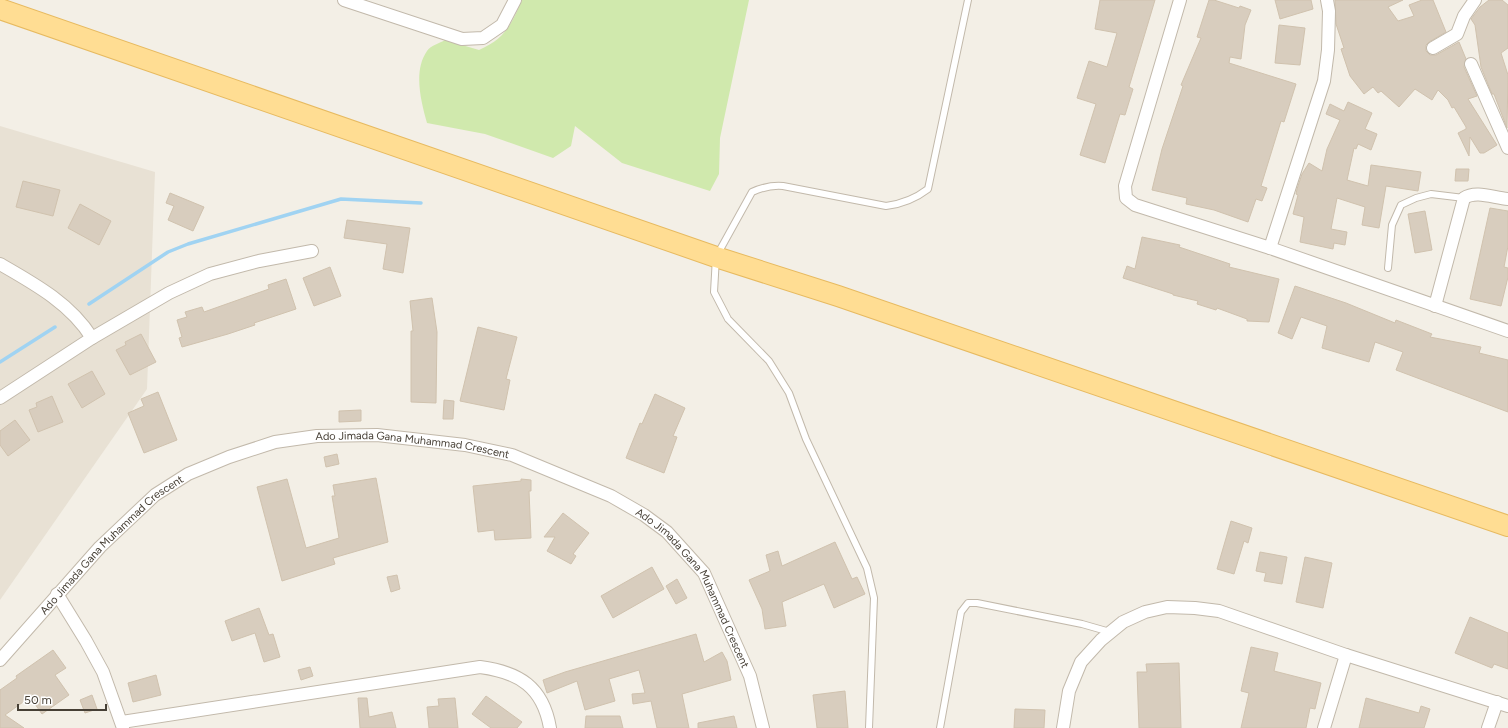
<svg xmlns="http://www.w3.org/2000/svg" width="1508" height="728" font-family="Figtree,sans-serif">
<style>
.residential{fill:#e8e1d4}
.green{fill:#d0e9ad}
.lines{fill:none;stroke-linecap:round;stroke-linejoin:round}
.stream{stroke:#a0d3f2;stroke-width:3.5}
.building{fill:#d8cdbe;stroke:#d0c2ae}
.lane-casing{stroke:#c2b9ab;stroke-width:8}
.street-casing{stroke:#c2b9ab;stroke-width:14}
.primary-casing{stroke:#e7ba60;stroke-width:22}
.lane{stroke:#fff;stroke-width:6}
.street{stroke:#fff;stroke-width:12}
.primary{stroke:#ffdd93;stroke-width:20}
.labels{text-anchor:middle;dominant-baseline:central;stroke-width:3.5;stroke-linejoin:round;paint-order:stroke}
.street-label{font-size:11px;fill:#463f35;stroke:#fff}
</style>
<rect width="100%" height="100%" fill="#f3efe6"/>
<polygon class="residential" points="0,126 155,172 147,389 0,600"/>
<path class="green" d="M 522,0 L 749,0 L 720,138 L 719,174 L 710,191 L 622,163 L 575,126 L 571,146 L 553,158 L 485,134 L 427,123 C 421,101 413,71 427,51 C 430,46 440,43 445,40 L 479,50 C 505,39 511,25 522,0 Z"/>
<g class="lines">
<g class="stream">
<polyline points="89,304 168,252 188,244 341,199 421,203"/>
<polyline points="0,362 55,327"/>
</g>
</g>
<g class="building">
<polygon points="1100,0 1155,0 1129,87 1133,89 1125,115 1120,114 1105,163 1080,155 1096,104 1077,98 1089,61 1107,67 1117,33 1095,29"/>
<polygon points="1209,0 1214,0 1239,8 1240,6 1251,10 1245,25 1241,59 1230,57 1229,63 1296,84 1284,122 1281,121 1261,186 1267,188 1262,201 1256,199 1248,222 1214,210 1186,204 1187,198 1152,190 1162,149 1183,86 1181,85 1201,38 1197,37"/>
<polygon points="1275,0 1311,0 1313,9 1280,19"/>
<polygon points="1335,0 1403,0 1388,7 1398,21 1414,16 1409,5 1422,0 1433,0 1446,32 1429,42 1426,45 1426,51 1430,55 1436,55 1459,42 1466,59 1464,67 1477,96 1468,99 1497,145 1484,153 1480,153 1470,137 1469,156 1458,133 1466,129 1466,127 1454,107 1452,108 1448,100 1438,90 1432,100 1415,89 1399,107 1381,91 1378,93 1373,87 1364,94 1350,76 1341,49 1344,48 1336,24"/>
<polygon points="1489,0 1502,0 1508,5 1508,48 1501,53 1508,75 1507,128 1494,94 1492,94 1481,67 1475,25 1471,19 1480,7"/>
<polygon points="1279,25 1305,28 1300,65 1275,63"/>
<polygon points="1348,102 1372,113 1365,129 1377,134 1371,150 1358,144 1356,149 1354,148 1347,180 1368,186 1371,165 1421,172 1418,191 1386,186 1379,228 1362,225 1365,207 1337,198 1331,229 1347,232 1345,245 1334,243 1333,249 1300,242 1304,217 1293,214 1298,195 1296,194 1297,189 1302,174 1309,163 1322,171 1327,149 1340,120 1326,114 1330,104 1344,111"/>
<polygon points="1456,169 1469,169 1468,181 1455,181"/>
<polygon points="23,181 60,190 53,216 16,207"/>
<polygon points="170,193 204,207 193,231 168,220 174,206 166,203"/>
<polygon points="80,204 111,221 99,245 68,228"/>
<polygon points="1490,208 1508,211 1508,246 1504,267 1508,268 1508,277 1501,306 1470,299"/>
<polygon points="1425,211 1432,250 1415,253 1408,214"/>
<polygon points="347,220 410,228 403,273 383,269 387,244 344,238"/>
<polygon points="1142,237 1180,245 1179,247 1230,264 1229,267 1279,279 1269,322 1247,321 1247,319 1217,308 1216,310 1197,304 1198,301 1173,295 1173,294 1123,278 1127,266 1135,269"/>
<polygon points="330,267 341,296 314,306 303,278"/>
<polygon points="286,279 296,309 254,323 255,325 228,334 182,347 179,338 182,337 177,320 187,317 185,312 202,307 204,312 269,289 268,285"/>
<polygon points="1295,286 1346,303 1395,323 1396,320 1432,334 1430,337 1481,347 1479,353 1508,360 1508,412 1396,370 1403,352 1375,342 1369,362 1322,348 1327,326 1301,317 1292,339 1278,333"/>
<polygon points="432,298 437,332 436,403 411,402 411,331 413,331 410,301"/>
<polygon points="478,327 517,337 506,379 510,380 504,410 460,401"/>
<polygon points="141,334 156,362 130,375 116,350 126,345 125,342"/>
<polygon points="92,371 105,394 82,408 68,384"/>
<polygon points="158,392 177,440 144,453 128,413 144,406 141,399"/>
<polygon points="655,394 685,408 673,436 677,437 664,473 626,458 640,423 642,424"/>
<polygon points="52,396 63,422 38,432 29,410 37,407 36,403"/>
<polygon points="444,400 454,401 453,419 443,419"/>
<polygon points="361,410 361,421 339,422 339,411"/>
<polygon points="15,420 30,440 8,456 0,445 0,431"/>
<polygon points="337,454 339,464 326,467 324,457"/>
<polygon points="376,478 388,542 333,558 335,564 282,581 257,487 287,479 306,548 339,538 332,496 335,496 333,485"/>
<polygon points="521,479 531,480 531,491 529,491 531,538 495,540 494,530 478,532 473,486 521,481"/>
<polygon points="563,513 589,533 573,554 576,556 571,564 547,551 555,537 544,537"/>
<polygon points="1231,521 1252,528 1248,543 1244,541 1234,574 1217,569"/>
<polygon points="835,542 852,579 857,577 865,594 834,608 824,584 782,602 786,626 765,629 762,609 749,580 770,571 766,555 778,551 782,566"/>
<polygon points="1260,552 1287,557 1282,584 1264,581 1266,573 1256,571"/>
<polygon points="1305,557 1332,563 1323,608 1296,602"/>
<polygon points="652,567 664,589 613,618 601,596"/>
<polygon points="397,575 400,589 391,592 387,577"/>
<polygon points="677,579 687,598 676,604 666,586"/>
<polygon points="259,608 269,635 273,634 280,657 264,662 255,633 232,641 225,621"/>
<polygon points="1470,617 1508,633 1508,669 1494,664 1492,668 1455,653"/>
<polygon points="696,634 704,662 722,652 727,661 731,680 682,694 689,728 657,728 651,701 633,704 632,694 645,693 639,670 609,679 615,701 585,710 577,681 547,693 543,680 565,672"/>
<polygon points="1251,647 1278,653 1274,671 1321,683 1315,709 1310,708 1306,728 1241,728 1249,693 1241,691"/>
<polygon points="53,650 66,668 55,675 69,695 42,714 30,697 5,715 24,728 0,728 0,690 17,678 16,676"/>
<polygon points="1179,663 1181,728 1139,728 1137,672 1147,672 1146,664"/>
<polygon points="310,667 313,676 301,680 298,670"/>
<polygon points="156,675 161,695 133,702 128,683"/>
<polygon points="845,691 848,728 817,728 813,695"/>
<polygon points="92,695 97,709 85,713 80,700"/>
<polygon points="486,696 522,722 517,728 491,728 472,714"/>
<polygon points="358,698 367,698 369,717 392,712 396,728 360,728"/>
<polygon points="455,698 458,728 429,728 427,707 439,706 438,699"/>
<polygon points="1366,698 1419,713 1421,706 1430,709 1424,728 1359,728"/>
<polygon points="1015,709 1045,710 1044,728 1014,728"/>
<polygon points="586,716 620,716 623,728 585,728"/>
<polygon points="734,716 737,728 698,728 698,723"/>
</g>
<g class="lines">
<g class="lane-casing">
<g id="lane">
<polyline points="1388,268 1392,225 1401,205 1416,198 1431,194 1464,198"/>
<path d="M 869,728 L 874,598 L 867,568 L 806,439 L 789,393 L 769,361 L 728,319 L 714,292 L 716,257 L 752,192 C 763,187 771,185 783,186 L 886,206 C 902,204 915,199 928,189 L 968,0"/>
<polyline points="940,728 961,612 968,603 977,603 1082,624 1110,632"/>
</g>
</g>
<g class="street-casing">
<g id="street">
<polyline points="344,0 462,39 483,38 502,25 515,0"/>
<polyline points="1180,0 1125,186 1126,198 1135,205 1270,248 1508,331"/>
<polyline points="1433,48 1457,34 1464,16 1475,0"/>
<polyline points="1471,64 1508,148"/>
<polyline points="1270,248 1324,81 1328,50 1329,11 1327,0"/>
<path d="M 0,264 C 35,284 71,304 92,338"/>
<path d="M 1435,306 L 1464,198 C 1476,190 1494,198 1508,199"/>
<polyline points="0,398 92,338 169,293 210,274 259,261 312,251"/>
<polyline points="57,594 86,641 103,672 123,728"/>
<path id="s1" d="M 0,660 L 100,547 L 155,495 L 188,474 L 229,457 L 275,442 L 317,436 L 377,435 L 465,445 L 512,455 L 611,496 L 644,515 L 667,532 L 704,573 L 750,676 L 763,728"/>
<path d="M 122,722 L 480,667 C 519,672 543,687 550,728"/>
<polyline points="1063,728 1069,691 1081,662 1101,640 1123,622 1145,612 1167,607 1195,608 1219,611 1346,655 1508,706"/>
<polyline points="1324,728 1346,655"/>
<polyline points="1488,728 1497,702"/>
</g>
</g>
<g class="primary-casing">
<polyline id="primary" points="0,9 716,257 838,296 1508,526"/>
</g>
<use href="#lane" class="lane"/>
<use href="#street" class="street"/>
<use href="#primary" class="primary"/>
</g>
<g class="labels">
<g class="street-label">
<text stroke="none"><textPath href="#s1" startOffset="497">Ado Jimada Gana Muhammad Crescent</textPath></text>
<text stroke="none"><textPath href="#s1" startOffset="161">Ado Jimada Gana Muhammad Crescent</textPath></text>
<text stroke="none"><textPath href="#s1" startOffset="832">Ado Jimada Gana Muhammad Crescent</textPath></text>
</g>
</g>
<path d="M18 704v6h88v-6" fill="none" stroke="#463f35" stroke-width="2"/>
<text x="24" y="704" font-size="12" fill="#463f35" stroke="#ffffff" stroke-width="3" paint-order="stroke">50 m</text>
</svg>
